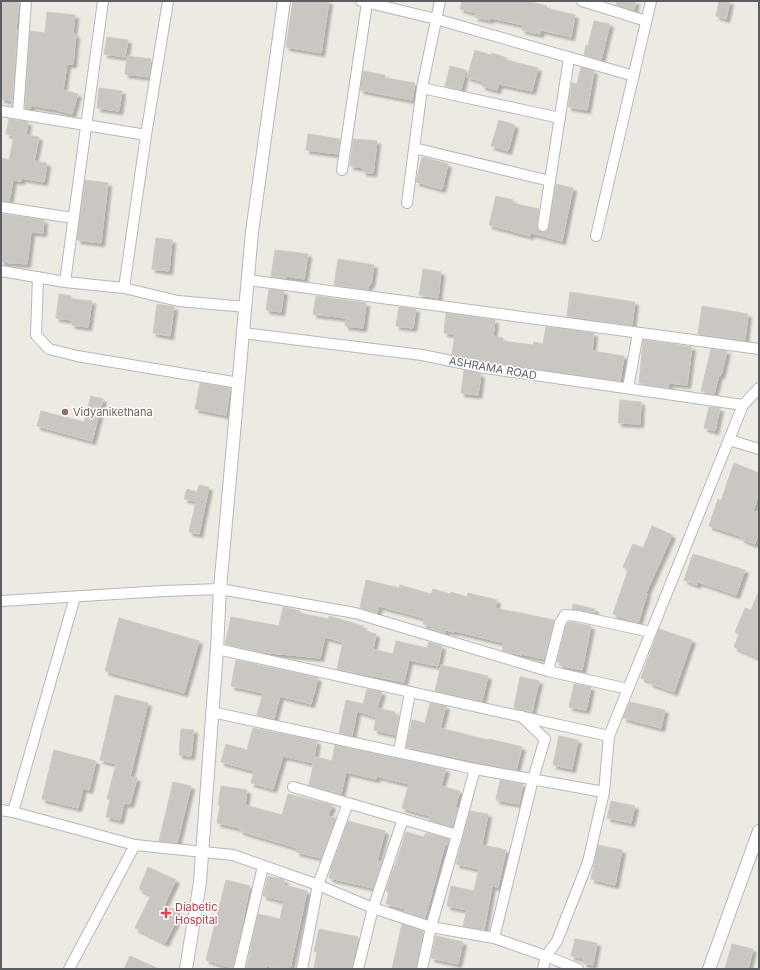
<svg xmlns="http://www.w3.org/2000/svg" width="760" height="970" font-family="Inter,sans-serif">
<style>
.building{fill:#cac6c1;stroke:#d0cbc0;filter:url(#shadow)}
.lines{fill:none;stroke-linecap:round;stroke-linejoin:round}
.minor-casing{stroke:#b4b8bc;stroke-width:12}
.tertiary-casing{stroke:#b4b8bc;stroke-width:14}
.minor{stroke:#fff;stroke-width:10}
.tertiary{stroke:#fff;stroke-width:12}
.education-dot{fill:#8d6e63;stroke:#fff;stroke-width:1.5}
.health-dot{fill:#e0444e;stroke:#fff;stroke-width:1.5}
.labels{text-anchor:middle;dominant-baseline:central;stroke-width:3;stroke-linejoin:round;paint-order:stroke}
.street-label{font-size:11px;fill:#5a5e62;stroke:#fff}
.education-label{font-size:11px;fill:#785e54;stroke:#fff;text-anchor:start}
.health-label{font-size:11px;fill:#be3a42;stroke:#fff;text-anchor:start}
</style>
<defs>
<filter id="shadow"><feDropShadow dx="3.5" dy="3.5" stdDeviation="1" flood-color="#0004"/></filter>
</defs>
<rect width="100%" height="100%" fill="#eceae2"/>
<g class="building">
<polygon points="1,1 19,1 16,29 17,29 12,106 11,106 12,101 1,99"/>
<polygon points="293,1 329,1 321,53 286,47"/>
<polygon points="462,1 527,1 547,6 546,8 575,15 571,37 541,30 540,34 522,30 523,25 491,18 490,20 475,17 476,13 460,9"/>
<polygon points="617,1 636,1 634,10 616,5"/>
<polygon points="719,1 730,1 726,19 716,16"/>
<polygon points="47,12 75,15 73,34 76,34 73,64 67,64 63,90 78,94 72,114 50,108 50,109 31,105 30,109 25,108 30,31 45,33"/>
<polygon points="594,21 610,24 601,60 584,55 586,45 588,46"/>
<polygon points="107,37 128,40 125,57 104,54"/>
<polygon points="475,50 491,55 492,53 507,58 506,60 538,68 532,91 499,84 497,90 482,86 483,82 467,77"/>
<polygon points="127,56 151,59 149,77 125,74"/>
<polygon points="450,66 466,70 461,90 445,86"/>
<polygon points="581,67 594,71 587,110 568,107 572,83 577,84"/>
<polygon points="363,71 385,75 385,78 415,83 412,100 360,90"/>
<polygon points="99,88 122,91 119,111 97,108"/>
<polygon points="9,119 28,122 26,135 39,137 34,161 47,163 44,182 21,178 21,181 13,180 9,202 1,201 1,158 9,160 14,136 6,134"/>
<polygon points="499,120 515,125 508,151 491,146"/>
<polygon points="308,134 340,139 338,154 306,150"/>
<polygon points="353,139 377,141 373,173 363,172 363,168 350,166"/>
<polygon points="422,157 448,164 442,189 416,182"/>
<polygon points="85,180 108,183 101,243 77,240"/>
<polygon points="556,184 573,188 562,241 531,233 530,236 489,225 496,196 513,200 512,203 539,209 537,228 539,231 546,232 549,227"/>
<polygon points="1,214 44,220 43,233 31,232 27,264 1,262"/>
<polygon points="156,238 172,240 169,271 152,269"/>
<polygon points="275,250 308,254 304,279 286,276 286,279 271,277"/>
<polygon points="338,259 374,265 371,284 369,284 368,290 334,285"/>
<polygon points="423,269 441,272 438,298 419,295"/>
<polygon points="269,289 284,291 281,312 266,310"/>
<polygon points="570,292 635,302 632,325 567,316"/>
<polygon points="59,294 71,296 71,299 92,301 88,327 72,325 72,320 56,318"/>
<polygon points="316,296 366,303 363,328 345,326 346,318 313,314"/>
<polygon points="157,304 174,307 170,336 153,333"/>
<polygon points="702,306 748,314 745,340 698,334"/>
<polygon points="399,307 416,309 413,328 396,326"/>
<polygon points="446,313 495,320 493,336 503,338 503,341 533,345 534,342 543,344 546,327 594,333 592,351 624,356 620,381 486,362 452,355 455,334 444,333"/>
<polygon points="643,340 692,347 687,385 669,383 668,388 639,383"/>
<polygon points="711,349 727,351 721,375 719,375 714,394 701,391"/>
<polygon points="464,370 481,374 478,395 461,393"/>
<polygon points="200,383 230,388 226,415 195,409"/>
<polygon points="91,396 103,399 92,441 37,426 41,411 84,422"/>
<polygon points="620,400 641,402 640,424 618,423"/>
<polygon points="709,407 720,408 715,431 704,428"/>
<polygon points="734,463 759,473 759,493 753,511 759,513 759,532 755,544 741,539 742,537 709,526 718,499 721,501"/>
<polygon points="199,485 209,487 199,534 189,532 196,501 184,499 187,489 197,492"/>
<polygon points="652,526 672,535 646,593 647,594 638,623 613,614 628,570 623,567 633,544 643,548"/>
<polygon points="693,554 745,570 736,595 698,582 697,585 684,580"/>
<polygon points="366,580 399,588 400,585 431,594 433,589 450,594 451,592 467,597 468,593 497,600 495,608 554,620 544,659 522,654 522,655 502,651 504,643 455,631 454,632 446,630 445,633 432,629 432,627 423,624 424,618 379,606 377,613 360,608"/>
<polygon points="759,591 759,658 734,647 739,634 735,632 745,608 751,610"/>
<polygon points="573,604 595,609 594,613 572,609"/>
<polygon points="283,607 300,611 299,613 329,619 329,616 363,626 362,630 376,634 373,649 393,654 396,641 427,648 429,642 442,646 438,666 409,660 404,682 337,669 343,642 325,637 320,658 261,652 225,644 231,617 279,626"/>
<polygon points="119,618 199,641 184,693 105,671"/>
<polygon points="569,622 591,626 582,670 559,665 560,662 557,662 566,626"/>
<polygon points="659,629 692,640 674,692 649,683 650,681 641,678"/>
<polygon points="236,660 318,678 311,704 280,696 274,719 257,715 263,693 231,686"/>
<polygon points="441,665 488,676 482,701 435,691"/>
<polygon points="520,677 539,681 532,712 514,708"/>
<polygon points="574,684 591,687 586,710 569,707"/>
<polygon points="367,689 382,692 377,708 395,712 394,715 399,717 396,735 374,730 376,717 357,711 352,736 339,733 346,700 363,704"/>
<polygon points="115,695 148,703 130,777 137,778 130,804 124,803 120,820 106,817 110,800 107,799 116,764 100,760"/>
<polygon points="630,702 665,710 661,728 623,718"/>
<polygon points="430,703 446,706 440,728 488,740 489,739 522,747 516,770 406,747 412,720 425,723"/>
<polygon points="253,728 317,741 313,763 283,756 273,789 251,783 254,771 221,762 226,744 247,750"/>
<polygon points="181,729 194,730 191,756 179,755"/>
<polygon points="559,736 578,740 572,769 553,765"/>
<polygon points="335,745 446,769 441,786 460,791 455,808 458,808 452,827 429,820 430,816 402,808 409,784 376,776 376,779 346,772 341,794 309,785 315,757 332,761"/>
<polygon points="54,750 96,761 89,790 83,788 78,808 42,799"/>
<polygon points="500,780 523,784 519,804 496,800"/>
<polygon points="173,782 191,786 177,843 159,841"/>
<polygon points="221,786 247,790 245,805 282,815 288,794 332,805 328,816 336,818 321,858 296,852 297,848 240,831 240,828 217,823 220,806 218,805"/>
<polygon points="611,801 635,806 631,823 607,818"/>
<polygon points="470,811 488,814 482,845 506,850 498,887 492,886 484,930 463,926 467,910 447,906 451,886 474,891 479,869 456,864"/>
<polygon points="348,821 385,831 377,861 382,862 373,888 329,878 331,868"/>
<polygon points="406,832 424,837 426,833 449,839 447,845 445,844 425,918 405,912 406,909 386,904 389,892 386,891 394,866 395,866"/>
<polygon points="598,845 622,850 615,885 591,879"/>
<polygon points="148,867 176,880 164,905 180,913 165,943 135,928 151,895 139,889"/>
<polygon points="268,876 285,880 284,885 307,891 290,969 282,969 266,966 266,969 246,969 258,914 280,919 284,901 263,896"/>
<polygon points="226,880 250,886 233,968 206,960"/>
<polygon points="402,924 423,931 416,969 392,969"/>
<polygon points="319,929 358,937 351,969 314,969 317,952 314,951"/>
<polygon points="436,936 463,942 458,964 431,958"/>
<polygon points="575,939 597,943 593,965 583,963 584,959 571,956"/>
<polygon points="732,944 753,949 748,969 725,969"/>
<polygon points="130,956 159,969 124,969"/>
</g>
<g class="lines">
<g class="minor-casing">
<g id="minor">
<polyline points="361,1 436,19 634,76"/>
<polyline points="582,1 646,21"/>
<polyline points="422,88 560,118"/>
<polyline points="1,111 146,135"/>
<polyline points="18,113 26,1"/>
<polyline points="414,148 550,181"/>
<polyline points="342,170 367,3"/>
<polyline points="407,203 422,88 440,1"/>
<polyline points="1,207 73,218"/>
<polyline points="543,226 569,58"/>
<polyline points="596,236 651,1"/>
<polyline points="1,271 65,282 124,288 178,301 246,307"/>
<polyline points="38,277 36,335 49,349 77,356 239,383"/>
<polyline points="248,280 759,349"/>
<polyline points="65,282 103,1"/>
<polyline points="124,288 146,135 168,1"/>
<polyline points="243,333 422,355 485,368 743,405"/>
<polyline points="628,388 638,333"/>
<polyline points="729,440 759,449"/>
<polyline points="1,601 164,591 220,589 355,613 548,671 628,689"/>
<polyline points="217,649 609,736"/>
<polyline points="548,671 560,623 565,615 577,616 651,632"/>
<polyline points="212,712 475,769 604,792"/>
<polyline points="399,752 410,692"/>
<polyline points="293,787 457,835"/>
<polyline points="1,810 13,812 135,845 233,855 318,885 373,908 431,927 494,938 546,956 578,969"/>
<polyline points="13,812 75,597"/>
<polyline points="494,938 533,779 545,739 521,716"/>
<polyline points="69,969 135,845"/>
<polyline points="239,969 263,866"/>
<polyline points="302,969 318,885 348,803"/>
<polyline points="358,969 373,908 403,819"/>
<polyline points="422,969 431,927 457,835 475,769"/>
<polyline points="543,969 546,956 557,941 588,862 604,792 609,736 743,405 759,388"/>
</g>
</g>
<g class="tertiary-casing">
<g id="tertiary">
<polyline points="186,969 200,882 217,649 220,589 252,232 284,1"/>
<polyline points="709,969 759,831"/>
</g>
</g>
<use href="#minor" class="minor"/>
<use href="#tertiary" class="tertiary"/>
</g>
<circle class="education-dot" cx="65" cy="412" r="4"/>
<path class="health-dot" d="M164 907h4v4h4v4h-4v4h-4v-4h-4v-4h4z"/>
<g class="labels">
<g class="street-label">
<text transform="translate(493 368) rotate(10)">ASHRAMA ROAD</text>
</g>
<g class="education-label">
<text x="73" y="412">Vidyanikethana</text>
</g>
<g class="health-label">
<text x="175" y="907">Diabetic<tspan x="175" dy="13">Hospital</tspan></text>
</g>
</g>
<rect width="760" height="970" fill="none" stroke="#5a5e62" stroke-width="4"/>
</svg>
